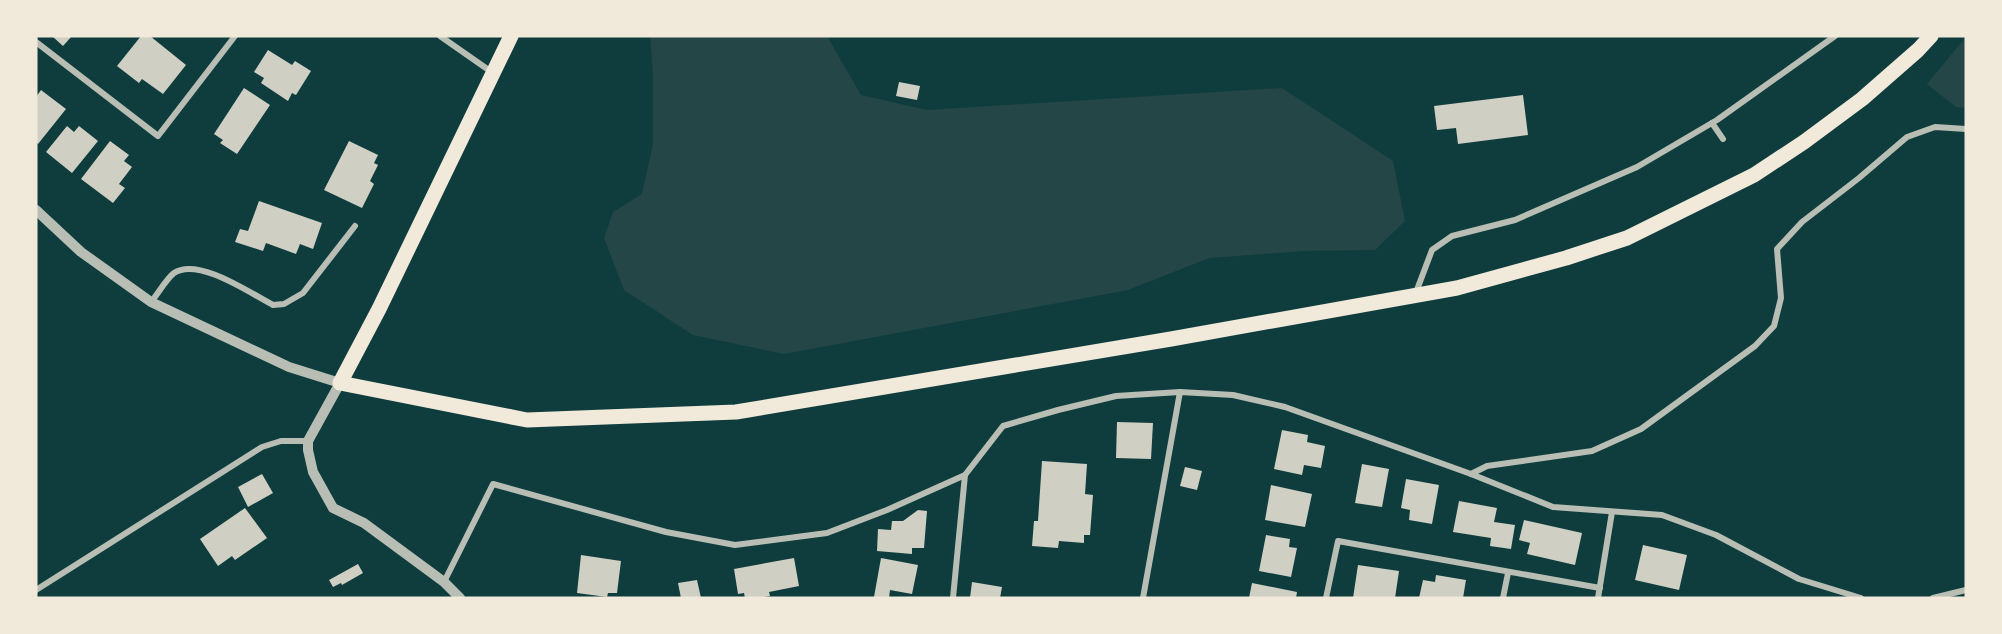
<svg xmlns="http://www.w3.org/2000/svg" width="2002" height="634" font-family="'DM Sans',sans-serif">
<style>
.green{fill:#244646}
.building{fill:#cfcfc3}
.lines{fill:none;stroke-linecap:round;stroke-linejoin:round}
.minor{stroke:#b8beb3;stroke-width:6}
.tertiary{stroke:#b8beb3;stroke-width:10}
.primary{stroke:#f1e9da;stroke-width:15}
</style>
<rect width="100%" height="100%" fill="#0f3d3e"/>
<g class="green">
<polygon points="650,36 827,36 861,95 927,110 1282,88 1393,161 1405,221 1375,250 1304,251 1209,258 1128,290 784,354 693,335 624,290 604,238 613,212 642,194 653,144 653,75"/>
<polygon points="1966,37 1966,108 1956,107 1927,84"/>
</g>
<g class="building">
<polygon points="52,36 72,36 63,46"/>
<polygon points="141,36 150,36 186,65 163,94 142,79 139,83 117,66"/>
<polygon points="268,50 292,65 295,61 311,71 296,95 292,93 288,101 261,83 264,78 254,72"/>
<polygon points="899,82 920,86 917,100 896,96"/>
<polygon points="244,88 270,105 237,154 220,143 223,140 214,134"/>
<polygon points="41,90 66,109 38,144 36,142 36,97"/>
<polygon points="1523,95 1528,135 1458,144 1456,128 1437,130 1434,106"/>
<polygon points="67,126 74,132 79,126 98,141 72,173 46,152"/>
<polygon points="110,141 129,155 124,161 132,167 119,184 125,188 113,203 81,179"/>
<polygon points="349,141 378,155 374,163 378,165 370,181 374,184 362,208 324,190"/>
<polygon points="259,201 322,223 313,249 300,244 296,254 266,243 263,251 235,242 240,229 248,231"/>
<polygon points="1117,422 1153,423 1151,459 1116,458"/>
<polygon points="1282,430 1308,435 1307,442 1325,446 1321,468 1304,465 1302,475 1274,469"/>
<polygon points="1042,461 1087,464 1085,494 1093,495 1090,535 1084,535 1084,543 1059,541 1058,548 1032,546 1034,521 1038,521"/>
<polygon points="1362,464 1389,469 1382,507 1355,503"/>
<polygon points="1185,467 1202,471 1197,490 1180,486"/>
<polygon points="262,474 273,493 248,507 238,487"/>
<polygon points="1406,479 1439,485 1432,524 1409,520 1410,510 1401,508"/>
<polygon points="1271,485 1312,494 1305,527 1265,520"/>
<polygon points="1459,501 1497,508 1494,522 1515,525 1511,549 1490,546 1491,538 1453,532"/>
<polygon points="245,508 267,538 235,560 232,556 218,566 200,539"/>
<polygon points="918,510 927,511 924,548 912,548 912,554 877,551 878,529 891,530 892,521 903,521"/>
<polygon points="1524,520 1582,533 1575,565 1527,554 1530,543 1519,540"/>
<polygon points="1266,535 1290,539 1289,547 1297,548 1291,577 1259,571"/>
<polygon points="1643,545 1687,555 1679,590 1635,580"/>
<polygon points="581,555 621,561 617,593 608,593 607,597 577,593"/>
<polygon points="794,558 799,586 769,592 770,596 758,598 745,598 744,593 738,594 734,569"/>
<polygon points="881,558 918,565 912,594 890,590 889,598 874,597"/>
<polygon points="358,564 363,573 342,585 341,583 333,587 329,580"/>
<polygon points="1358,565 1399,571 1395,598 1353,598"/>
<polygon points="1436,575 1466,580 1463,598 1419,598 1423,580 1435,582"/>
<polygon points="697,580 701,598 681,598 678,583"/>
<polygon points="972,582 1002,587 1000,598 970,598"/>
<polygon points="1252,583 1297,592 1296,598 1249,598"/>
</g>
<g class="lines">
<g class="minor">
<polyline points="440,36 493,73"/>
<polyline points="36,42 158,136 235,36"/>
<polyline points="1712,123 1723,139"/>
<polyline points="1415,295 1432,250 1452,236 1515,220 1637,167 1717,120 1835,36"/>
<path d="M 151,302 C 157,295 167,278 174,273 C 198,257 250,293 273,305 L 284,304 L 303,293 L 355,226"/>
<polyline points="1471,474 1487,466 1592,451 1641,429 1755,346 1774,326 1781,298 1777,249 1802,222 1859,178 1907,137 1935,127 1966,129"/>
<polyline points="444,582 493,484 666,532 735,545 827,533 887,510 965,475"/>
<polyline points="36,590 262,447 281,441 308,441"/>
<polyline points="953,598 965,475 1003,426 1058,410 1116,396 1180,392 1233,395 1285,407 1471,474 1553,507 1662,515 1716,535 1799,579 1861,598"/>
<polyline points="1143,598 1180,392"/>
<polyline points="1326,598 1338,541 1600,588"/>
<polyline points="1503,598 1508,573"/>
<polyline points="1598,598 1612,512"/>
<polyline points="1933,598 1966,590"/>
</g>
<polyline class="tertiary" points="36,210 81,252 151,302 289,367 340,383 308,441 308,450 313,472 333,508 364,523 444,582 460,598"/>
<polyline class="primary" points="511,36 379,309 340,383 527,420 736,412 1171,339 1457,288 1566,258 1627,238 1754,175 1804,142 1862,99 1918,50 1931,36"/>
</g>
<rect width="2002" height="634" fill="none" stroke="#f1e9da" stroke-width="75"/>
</svg>
